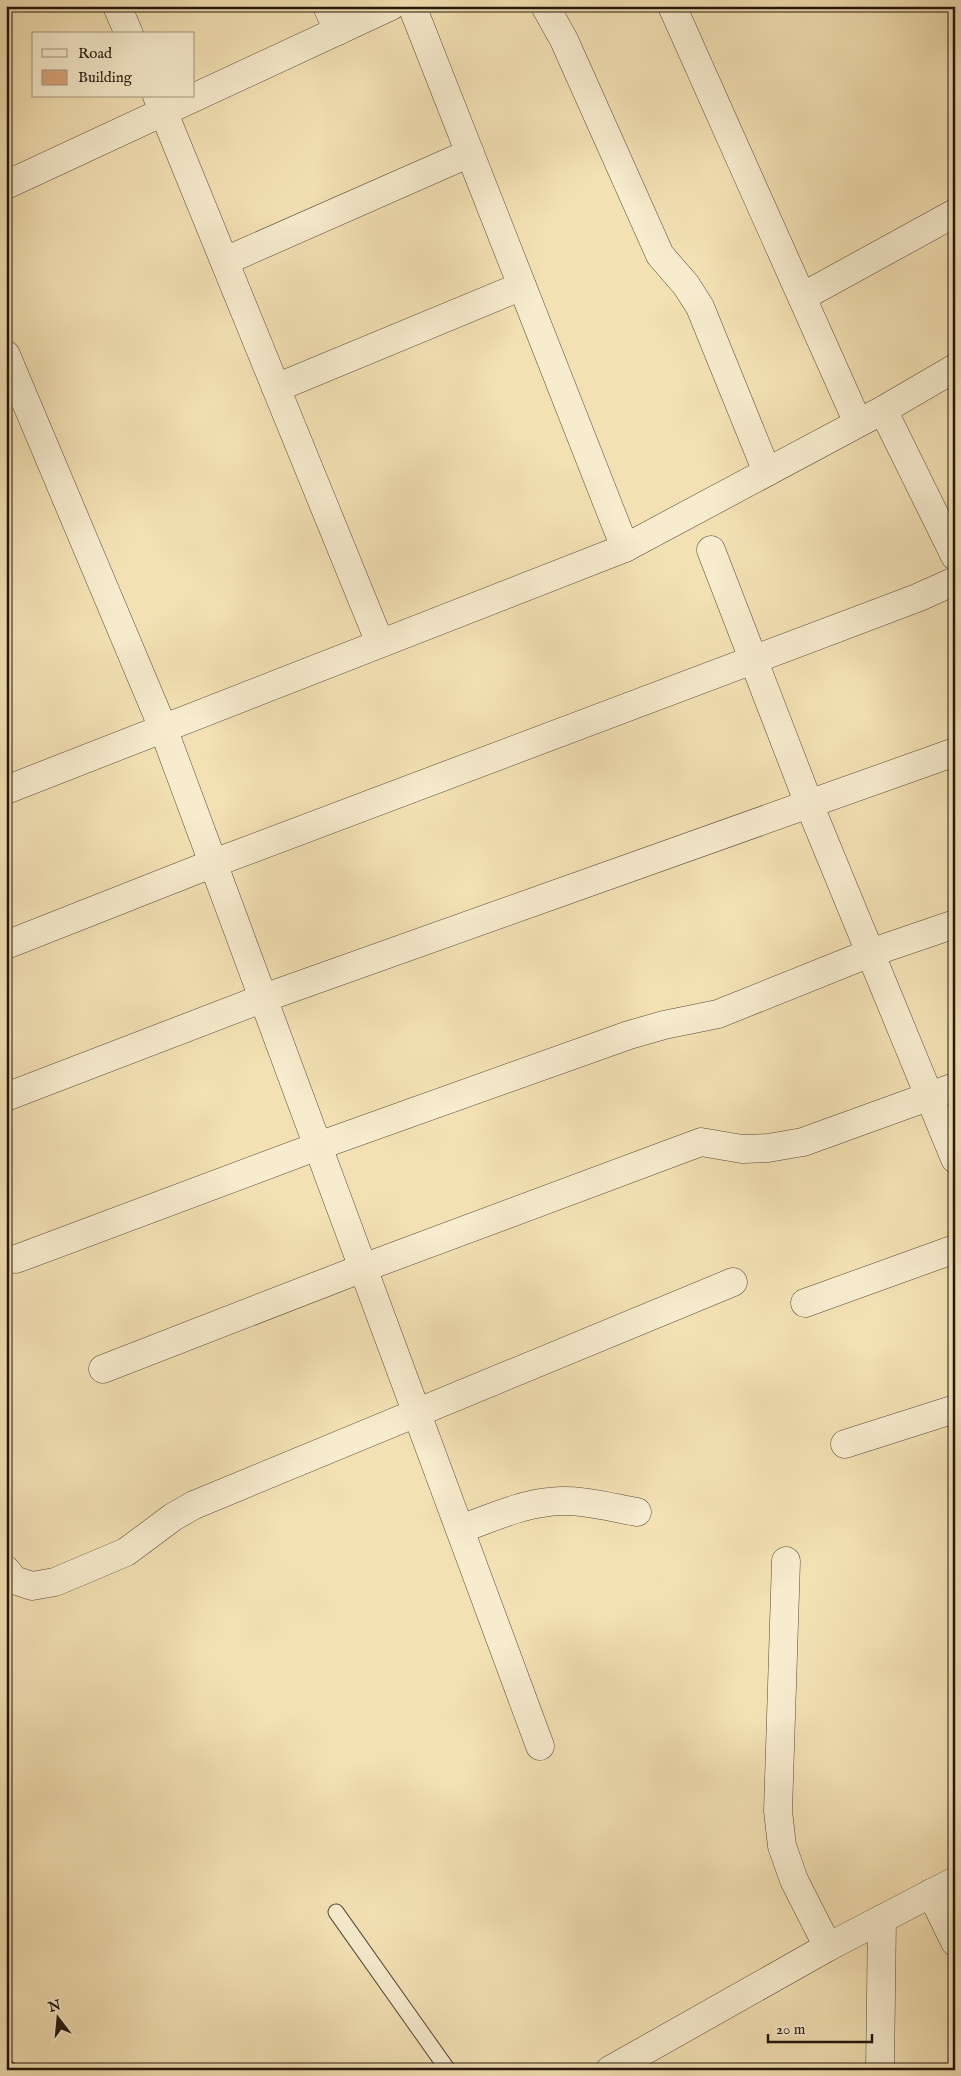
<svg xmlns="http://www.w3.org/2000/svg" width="961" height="2076" font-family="'IM FELL English',serif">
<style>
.building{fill:#dba67a;stroke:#23160c}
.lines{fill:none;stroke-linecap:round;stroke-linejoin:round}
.service-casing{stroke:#574936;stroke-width:17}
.minor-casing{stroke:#574936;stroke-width:29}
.service{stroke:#f7ecce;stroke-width:15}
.minor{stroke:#f7ecce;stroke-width:28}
</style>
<rect width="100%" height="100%" fill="#f3e1b4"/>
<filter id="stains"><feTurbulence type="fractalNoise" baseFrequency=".004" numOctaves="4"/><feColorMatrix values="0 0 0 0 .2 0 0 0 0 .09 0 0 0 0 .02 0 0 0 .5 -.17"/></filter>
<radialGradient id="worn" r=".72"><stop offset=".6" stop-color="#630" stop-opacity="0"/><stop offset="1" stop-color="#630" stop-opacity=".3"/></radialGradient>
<polygon class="building" points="6,2053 19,2070 6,2070"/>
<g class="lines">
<g class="service-casing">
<polyline id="service" points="336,1912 448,2070"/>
</g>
<g class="minor-casing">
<g id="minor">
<polyline points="117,6 129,34"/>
<polyline points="327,6 338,31"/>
<polyline points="412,6 625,548"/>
<polyline points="545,6 564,40 660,255 686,285 700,307 767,472"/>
<polyline points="672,6 858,423"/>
<polyline points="157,96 380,643"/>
<polyline points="6,185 391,6"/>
<polyline points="225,261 470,153"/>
<polyline points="802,297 955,213"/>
<polyline points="6,355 163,728 540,1746"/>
<polyline points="276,388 522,286"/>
<polyline points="883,410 955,556"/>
<polyline points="711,550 809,804 955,1159"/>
<polyline points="6,790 625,548 883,410 955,368"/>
<polyline points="6,945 214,863 917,598 955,581"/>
<polyline points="6,1097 264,998 955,752"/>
<polyline points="16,1259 318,1146 629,1035 664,1025 718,1014 870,953 955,924"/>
<polyline points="805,1303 955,1249"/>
<polyline points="103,1369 363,1268 701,1142 742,1149 768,1148 803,1142 955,1087"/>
<polyline points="845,1444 955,1409"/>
<path d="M 460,1529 C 489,1519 519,1505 549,1502 C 578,1498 609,1507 637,1512"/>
<polyline points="786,1561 778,1811 782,1846 794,1880 828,1947"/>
<polyline points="6,1570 14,1580 32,1586 55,1582 126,1552 173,1517 194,1505 733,1282"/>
<polyline points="931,1893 955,1942"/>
<polyline points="610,2070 828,1947 955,1881"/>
<polyline points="880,2070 882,1919"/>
</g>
</g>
<use href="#service" class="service"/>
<use href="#minor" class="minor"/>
</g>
<rect width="961" height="2076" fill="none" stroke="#f3e1b4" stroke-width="25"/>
<rect x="8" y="8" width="946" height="2061" fill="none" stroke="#23160c" stroke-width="2.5"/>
<rect x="12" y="12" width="936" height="2051" fill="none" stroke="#23160c"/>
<rect x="32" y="32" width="162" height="65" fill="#f7ecce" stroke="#a29680"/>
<rect x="42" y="49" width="25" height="8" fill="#f7ecce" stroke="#a29680"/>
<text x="78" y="58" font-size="15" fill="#23160c">Road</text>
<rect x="42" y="70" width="25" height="15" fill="#dba67a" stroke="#a29680"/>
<text x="78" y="82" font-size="15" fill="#23160c">Building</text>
<g transform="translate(58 2018) rotate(344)" stroke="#f7ecce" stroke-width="4" paint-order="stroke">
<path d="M0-4L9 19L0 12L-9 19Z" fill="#23160c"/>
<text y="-8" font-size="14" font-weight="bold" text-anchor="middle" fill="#23160c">N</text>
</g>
<path d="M768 2034v8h104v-8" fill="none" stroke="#23160c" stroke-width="2.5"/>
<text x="776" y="2034" font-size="15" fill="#23160c" stroke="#f7ecce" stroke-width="4" paint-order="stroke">20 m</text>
<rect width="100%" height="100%" filter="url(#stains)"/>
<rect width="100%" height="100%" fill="url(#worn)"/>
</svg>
